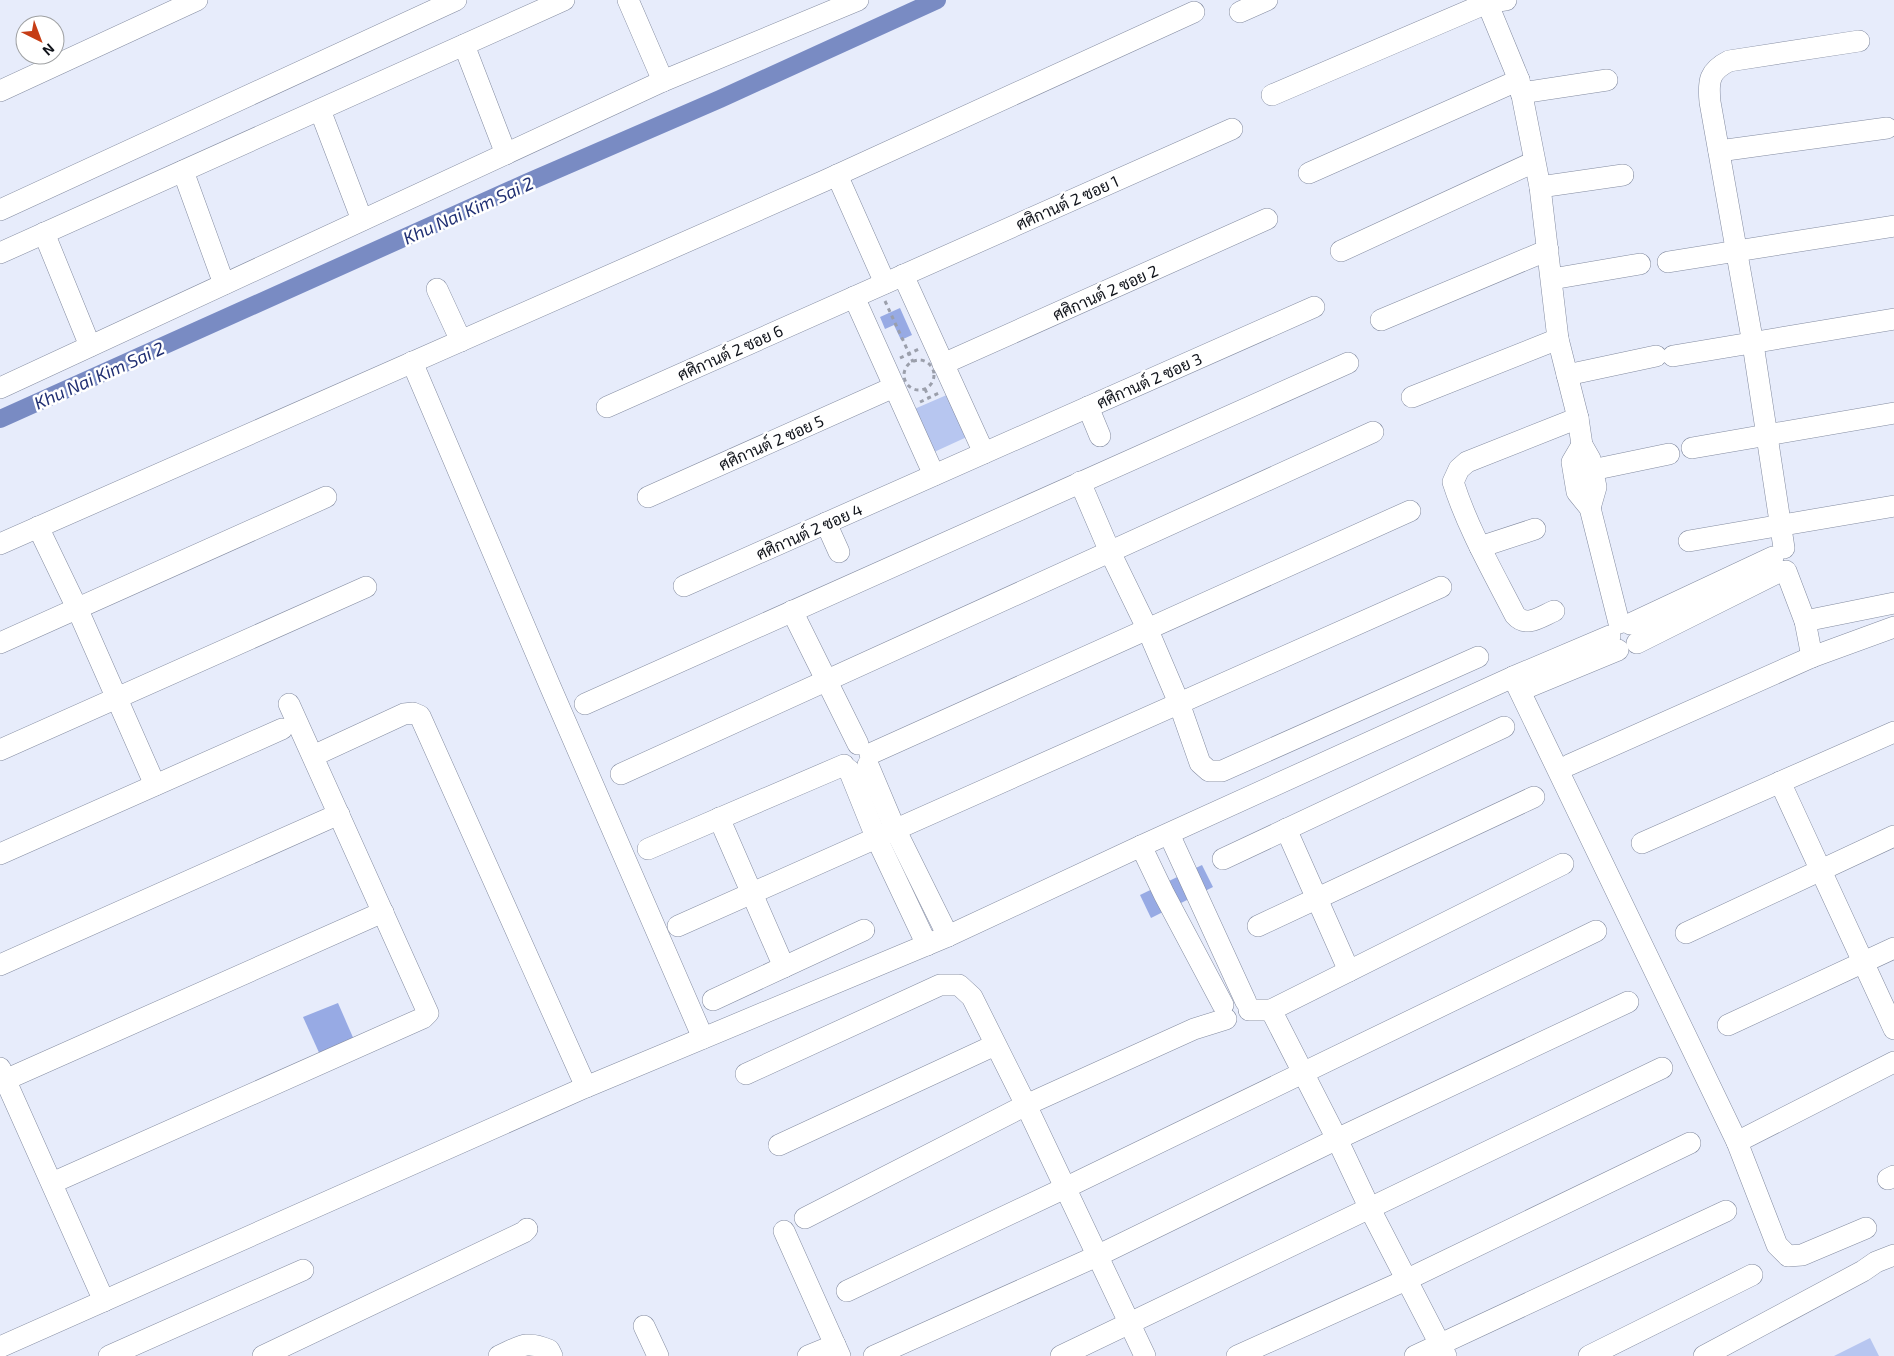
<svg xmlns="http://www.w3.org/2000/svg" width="1894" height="1356" font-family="'Exo 2',Sarabun,sans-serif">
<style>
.green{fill:#b7c6f0}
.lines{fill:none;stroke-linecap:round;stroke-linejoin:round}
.canal{stroke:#798bc3;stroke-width:18}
.building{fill:#97aae4}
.minor-casing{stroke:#838ba0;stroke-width:22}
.path{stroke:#9b9fab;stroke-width:3;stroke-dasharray:4 4;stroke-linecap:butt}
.minor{stroke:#fff;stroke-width:21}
.labels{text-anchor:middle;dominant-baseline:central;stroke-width:5;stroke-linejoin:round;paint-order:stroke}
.street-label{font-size:16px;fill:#10131a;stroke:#fff}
.water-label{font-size:18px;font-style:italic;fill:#213073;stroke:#fff}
</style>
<rect width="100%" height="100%" fill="#e7ecfb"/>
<g class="green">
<polygon points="949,394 969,436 932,453 912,410"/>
<polygon points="1870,1338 1879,1356 1834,1356"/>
</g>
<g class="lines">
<polyline class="canal" points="0,419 526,183 720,99 937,0"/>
</g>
<g class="building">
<polygon points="900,308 912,335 901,340 894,325 885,329 880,317"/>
<polygon points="1202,865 1213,887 1151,918 1140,895"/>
<polygon points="338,1003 355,1042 321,1057 303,1017"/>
</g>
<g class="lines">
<g class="minor-casing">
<g id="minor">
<polyline points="628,0 663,81"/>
<polyline points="1486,0 1519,80 1540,187 1558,339 1578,418 1582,445 1590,459 1596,487 1590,508"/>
<polyline points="1240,12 1267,0"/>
<polyline points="464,45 506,154"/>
<polyline points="0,91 197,0"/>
<polyline points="1521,93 1607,80"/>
<polyline points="1272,95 1487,3 1506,0"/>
<polyline points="320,110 362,220"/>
<polyline points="1719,151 1887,128"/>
<polyline points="183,171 224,284"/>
<polyline points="1309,173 1519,80"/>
<polyline points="837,175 885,283"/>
<polyline points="1540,187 1623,175"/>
<polyline points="0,210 456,0"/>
<polyline points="44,233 90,346"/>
<polyline points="1341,251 1534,162"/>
<polyline points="0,253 564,0"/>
<polyline points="1668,262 1894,226"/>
<polyline points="903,275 984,453"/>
<polyline points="1552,279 1640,264"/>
<polyline points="437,289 461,341"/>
<polyline points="854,297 934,475"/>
<polyline points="1381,320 1548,250"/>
<polyline points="1673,356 1894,319"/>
<polyline points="412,362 550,686 703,1038"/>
<polyline points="943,364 1267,219"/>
<polyline points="1567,375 1656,356"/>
<polyline points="0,388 663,81 858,0"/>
<polyline points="1412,397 1558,339"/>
<polyline points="607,407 1232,129"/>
<polyline points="1088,407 1100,436"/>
<polyline points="1582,445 1572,462 1577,492 1590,508 1619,623"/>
<polyline points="1692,448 1894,413"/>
<polyline points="1592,470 1669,454"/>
<polyline points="1080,482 1110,552 1147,628 1179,703 1200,763 1209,771 1222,771 1478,657"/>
<polyline points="648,497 894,387"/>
<polyline points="826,523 839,552"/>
<polyline points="38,527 77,608 155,785"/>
<polyline points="1689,541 1894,506"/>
<polyline points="0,544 824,181 1194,12"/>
<polyline points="1480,547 1535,529"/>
<path d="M 1784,548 L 1753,344 L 1710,102 C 1708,81 1709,71 1729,61 L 1859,41"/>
<polyline points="1786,571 1805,621 1812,657"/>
<polyline points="684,586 1314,307"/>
<polyline points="792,611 858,744"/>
<path d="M 1554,611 C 1540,617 1526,628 1515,615 C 1493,572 1468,529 1453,482 L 1459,469 L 1467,462 L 1578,418"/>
<polyline points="1805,621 1894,603"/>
<polyline points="1630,624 1773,557"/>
<polyline points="0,643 326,497"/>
<polyline points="1637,643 1781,571"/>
<polyline points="1513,677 1737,1142 1777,1245 1788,1256 1802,1255 1866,1228"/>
<polyline points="1526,688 1618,650"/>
<polyline points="585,704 1348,363"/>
<polyline points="0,750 366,587"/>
<polyline points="870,754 1410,511"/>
<polyline points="313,756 404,714 413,713 420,716 586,1087"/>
<polyline points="868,765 895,829 948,936"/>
<polyline points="1569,765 1812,657 1894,627"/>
<polyline points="849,770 876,837 927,945"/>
<polyline points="621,774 1373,432"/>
<polyline points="1780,782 1894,1029"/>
<polyline points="1286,829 1349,971"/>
<polyline points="1169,834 1246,1002"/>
<polyline points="1642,843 1894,732"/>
<polyline points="1141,846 1164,894 1223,1005"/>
<polyline points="648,849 844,765"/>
<polyline points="0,854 282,729"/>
<polyline points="1223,859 1504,727"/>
<polyline points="678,926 1441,587"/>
<polyline points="1258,926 1534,797"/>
<polyline points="1686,933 1894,836"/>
<polyline points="0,965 339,814"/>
<polyline points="784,967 864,930"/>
<polyline points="713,1000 784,967 719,818"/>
<polyline points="1249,1010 1271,1010 1563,864"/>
<polyline points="1271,1010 1337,1139 1370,1209 1446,1356"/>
<polyline points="1728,1025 1894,948"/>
<polyline points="0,1068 104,1301"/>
<polyline points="746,1074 940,985 959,985 972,997 1026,1105 1145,1356"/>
<polyline points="5,1080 383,912"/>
<polyline points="1737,1142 1894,1062"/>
<polyline points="779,1145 995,1045"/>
<polyline points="1888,1179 1894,1176"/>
<polyline points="52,1183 423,1018 428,1013 289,704"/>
<polyline points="805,1218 1026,1105 1194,1029 1226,1019"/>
<polyline points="784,1231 840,1356"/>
<polyline points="847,1291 1065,1188 1596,931"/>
<polyline points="644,1326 658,1356"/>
<polyline points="0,1347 586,1087 948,936 1141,846 1513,677 1610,636"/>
<polyline points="109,1356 303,1270"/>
<polyline points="263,1356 524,1232 527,1229"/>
<path d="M 499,1356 C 521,1346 526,1340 549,1350 L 552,1356"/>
<polyline points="808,1356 835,1345"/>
<polyline points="874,1356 1097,1256 1337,1139 1628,1002"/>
<polyline points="1061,1356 1662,1068"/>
<polyline points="1237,1356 1406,1280 1690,1143"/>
<polyline points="1415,1356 1726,1211"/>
<polyline points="1589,1356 1752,1275"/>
<polyline points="1704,1356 1863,1271 1876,1262 1894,1255"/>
</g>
</g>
<g class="path">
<polyline points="885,301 913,362"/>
<polyline points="900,358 919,349"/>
<circle cx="919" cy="375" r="15"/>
<polyline points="925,389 929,398"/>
<polyline points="920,402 939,393"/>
</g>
<use href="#minor" class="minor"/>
</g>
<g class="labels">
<g class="street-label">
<text transform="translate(1067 202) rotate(-24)">ศศิกานต์ 2 ซอย 1</text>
<text transform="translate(1105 292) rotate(-24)">ศศิกานต์ 2 ซอย 2</text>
<text transform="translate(730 352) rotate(-24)">ศศิกานต์ 2 ซอย 6</text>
<text transform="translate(1149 380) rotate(-24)">ศศิกานต์ 2 ซอย 3</text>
<text transform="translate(771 442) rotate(-24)">ศศิกานต์ 2 ซอย 5</text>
<text transform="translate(809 531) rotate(-24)">ศศิกานต์ 2 ซอย 4</text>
</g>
<g class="water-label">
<text transform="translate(468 210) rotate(-24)">Khu Nai Kim Sai 2</text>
<text transform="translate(99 375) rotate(-24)">Khu Nai Kim Sai 2</text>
</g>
</g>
<g transform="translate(40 40) rotate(138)"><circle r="24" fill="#ffffff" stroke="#9fa1a3"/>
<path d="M0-4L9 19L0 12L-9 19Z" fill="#c63d15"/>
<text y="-8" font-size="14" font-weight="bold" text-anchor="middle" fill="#10131a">N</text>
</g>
</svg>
